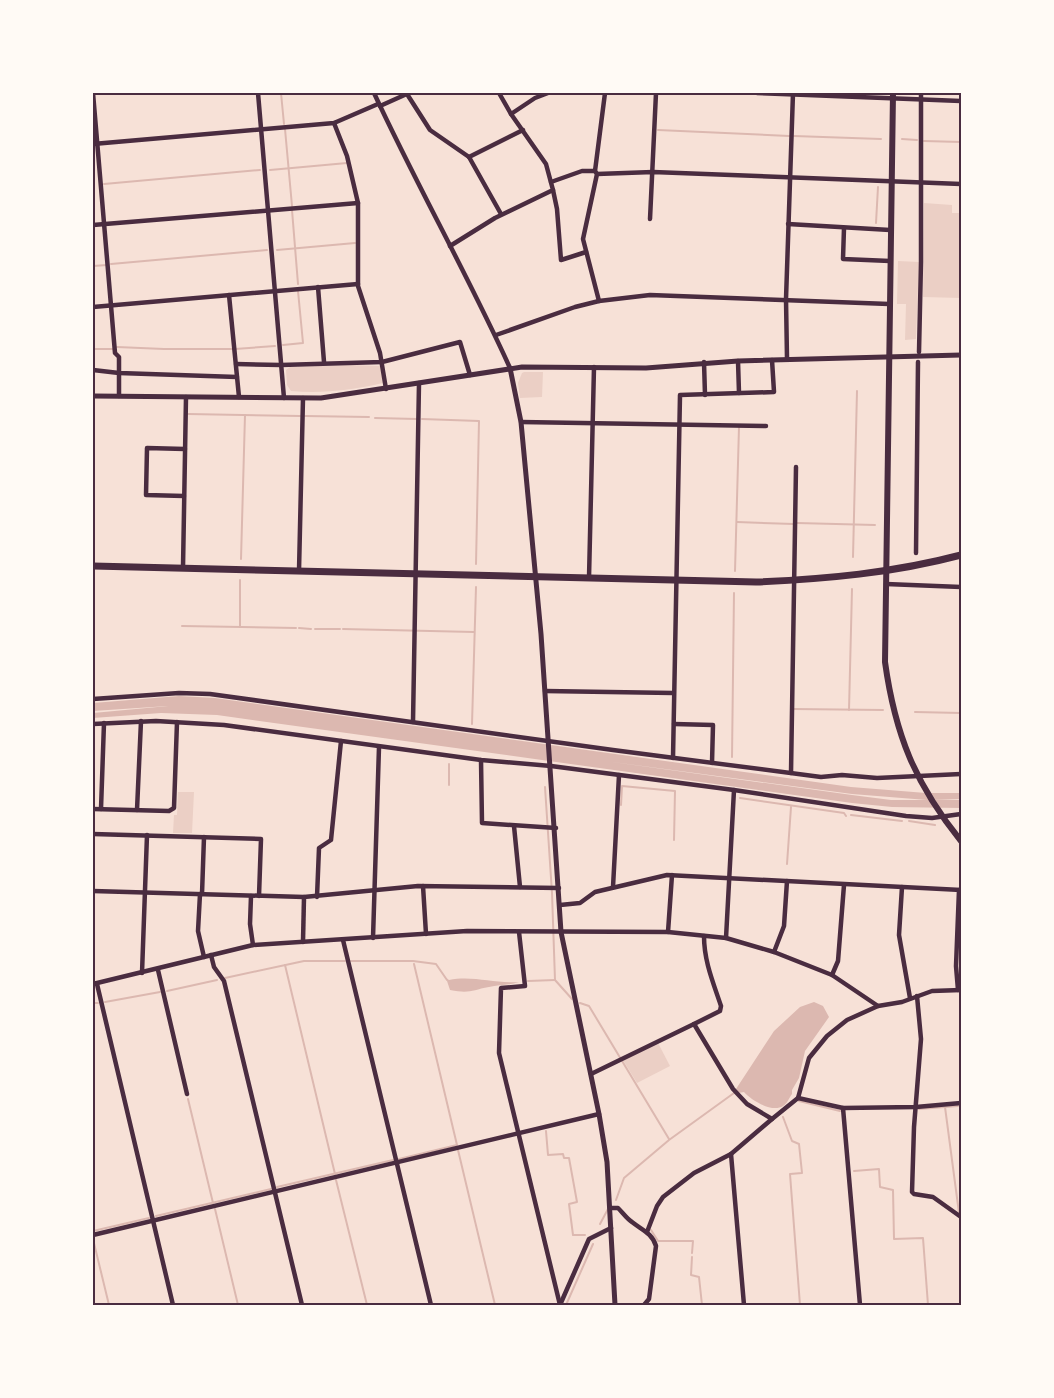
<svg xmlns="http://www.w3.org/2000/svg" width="1054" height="1398" font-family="Manrope,sans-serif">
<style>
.green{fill:#ebcfc5}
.water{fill:#dcb8b0;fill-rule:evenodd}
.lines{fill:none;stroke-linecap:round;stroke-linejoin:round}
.stream{stroke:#dcb8b0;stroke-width:2}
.minor{stroke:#4a2c40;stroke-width:4.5}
.tertiary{stroke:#4a2c40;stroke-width:5}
.secondary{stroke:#4a2c40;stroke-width:6}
.trunk{stroke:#4a2c40;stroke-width:7}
.neatline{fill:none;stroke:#4a2c40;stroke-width:2}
</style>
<rect width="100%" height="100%" fill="#f7e1d7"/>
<g class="green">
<polygon points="924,203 952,205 952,213 961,213 961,298 923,297"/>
<polygon points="898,261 919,262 916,339 905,340 906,304 897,304"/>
<path d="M 349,365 L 380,366 L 383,383 C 352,390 322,394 291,391 L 287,385 L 286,370 L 290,367 Z"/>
<polygon points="524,372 543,372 542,397 520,398 518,383 522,373"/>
<polygon points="178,792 194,792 192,833 173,833 174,815 177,815"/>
<polygon points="658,1043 670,1066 637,1083 623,1060"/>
</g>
<g class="water">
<path d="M 179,696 L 215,698 L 851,787 L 926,793 L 961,793 L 961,799 L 932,800 L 961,800 L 961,808 L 892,807 L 852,803 L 217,715 L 161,713 L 93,718 L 93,713 L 168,706 L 93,711 L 93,703 ZM 605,761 L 852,794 L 927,800 L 891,800 L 852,795 Z"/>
<path d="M 446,978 L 449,980 C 473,975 495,984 519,982 C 510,985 499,985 489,987 C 472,990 470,994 450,990 Z"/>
<path d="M 814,1002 L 823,1006 L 829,1017 L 805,1051 L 799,1078 L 792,1090 L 792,1094 C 789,1098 787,1104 783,1106 C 772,1113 751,1100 744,1092 L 738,1093 L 736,1089 L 774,1031 L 800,1007 Z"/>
</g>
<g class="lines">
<g class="stream">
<polyline points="281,93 284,124"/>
<polyline points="285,129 292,206"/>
<polyline points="658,130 789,136"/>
<polyline points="794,136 881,139"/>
<polyline points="902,139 917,140"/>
<polyline points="924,141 961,142"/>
<polyline points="270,170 347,163"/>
<polyline points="104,184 260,170"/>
<polyline points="292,210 298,284"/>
<polyline points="876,223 878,187"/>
<polyline points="277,250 355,243"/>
<polyline points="111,264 267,250"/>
<polyline points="93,266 107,265"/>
<polyline points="283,345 303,343 298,291"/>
<polyline points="117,347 164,349 232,349"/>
<polyline points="93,349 113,349"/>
<polyline points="235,349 275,346"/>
<polyline points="188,414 300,416"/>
<polyline points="305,416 369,417"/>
<polyline points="375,418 417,419"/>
<polyline points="422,419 479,421 476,564"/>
<polyline points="737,522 794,524"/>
<polyline points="797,523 875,525"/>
<polyline points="853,557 857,391"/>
<polyline points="241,559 245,415"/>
<polyline points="735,571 739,427"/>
<polyline points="182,626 296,628"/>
<polyline points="240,627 240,580"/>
<polyline points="299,628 311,629"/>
<polyline points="315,629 340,629"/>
<polyline points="343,629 474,632"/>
<polyline points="794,709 883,710"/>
<polyline points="849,710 852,589"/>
<polyline points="915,712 961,713"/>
<polyline points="472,724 476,587"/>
<polyline points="732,757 734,593"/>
<polyline points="449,785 449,764"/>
<polyline points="545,787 552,893 555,980 572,999"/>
<polyline points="740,798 844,813 846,816"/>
<polyline points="621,805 622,786 675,791 674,840"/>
<polyline points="851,815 902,821"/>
<polyline points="909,821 935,825"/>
<polyline points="787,864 791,807"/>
<polyline points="351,961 413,961 436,964 447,980"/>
<polyline points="285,965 335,1174"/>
<polyline points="225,978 304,961 345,961"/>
<polyline points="528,981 555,980"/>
<polyline points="167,991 217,980"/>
<polyline points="105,1002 160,992"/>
<polyline points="93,1003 98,1003"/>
<polyline points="580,1003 589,1006 669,1139"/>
<polyline points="188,1099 213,1203"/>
<polyline points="799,1101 840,1111"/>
<polyline points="945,1107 959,1213"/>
<polyline points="919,1109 958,1106"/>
<polyline points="783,1117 792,1141 799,1144 802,1173 790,1174 800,1305"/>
<polyline points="546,1131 548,1155 563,1154 564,1158 569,1158 577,1202 569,1204 573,1235 585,1235"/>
<polyline points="458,1150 495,1305"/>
<polyline points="399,1159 457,1145 414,964"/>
<polyline points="854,1171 879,1169 880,1187 893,1190 894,1239 923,1238 928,1305"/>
<polyline points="336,1180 367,1305"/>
<polyline points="277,1187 393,1160"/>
<polyline points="616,1200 624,1178 669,1140 734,1093"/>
<polyline points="215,1209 238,1305"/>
<polyline points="156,1216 271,1189"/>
<polyline points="600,1224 608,1209"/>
<polyline points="651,1230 658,1241 693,1241 692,1253"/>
<polyline points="93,1231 149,1218"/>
<polyline points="93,1239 109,1305"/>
<polyline points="692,1257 691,1275 699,1277 702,1305"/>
<polyline points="566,1305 593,1244"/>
</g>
<g class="minor">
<polyline points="93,93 115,353 119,357 119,396"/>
<polyline points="258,93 284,398"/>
<path d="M 374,93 C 417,186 468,275 510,368"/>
<polyline points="757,93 961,101"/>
<polyline points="407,94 430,130 469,157 501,214"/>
<polyline points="380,106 409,93"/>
<polyline points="511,114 535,98 548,93"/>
<polyline points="334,123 347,156 358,203 358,286 380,353 386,389"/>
<polyline points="93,144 334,123 378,104"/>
<polyline points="469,157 523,130"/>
<polyline points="597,174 653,172 961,184"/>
<polyline points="551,182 582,171 595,171"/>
<polyline points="553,190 557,209 561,260 586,252"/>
<polyline points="650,219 656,93"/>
<polyline points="788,224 890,230"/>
<polyline points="93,225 358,203"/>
<polyline points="844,228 843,259 890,261"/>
<polyline points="450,246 495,218 553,190 546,164 511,114 499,93"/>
<polyline points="318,287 324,362"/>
<polyline points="229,295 239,397"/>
<polyline points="599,301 583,239 597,174 595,171 605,93"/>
<polyline points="93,307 358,284"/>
<polyline points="496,335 575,307 599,301 650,295 889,304"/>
<polyline points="919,352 921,262 921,93"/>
<polyline points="787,359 786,299 793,93"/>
<polyline points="738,361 739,393"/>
<polyline points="704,362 705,395"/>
<polyline points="236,364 281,365 382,362 460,342 470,375"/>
<polyline points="93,370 119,373 237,377"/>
<polyline points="521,422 766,426"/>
<polyline points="184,496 146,495 147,448 185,449"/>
<polyline points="916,553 918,362"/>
<polyline points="183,568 186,397"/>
<polyline points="299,571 303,398"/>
<polyline points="589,578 594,367"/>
<polyline points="886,584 961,587"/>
<polyline points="545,691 673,693"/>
<polyline points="93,699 179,693 210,694 613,750 821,777 842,775 877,778 961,774"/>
<polyline points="413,722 419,383"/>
<polyline points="93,724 156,721 224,725 481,760 551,766 734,790 906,816 932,818 961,814"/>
<polyline points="674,724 713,725 712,763"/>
<polyline points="673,758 680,395 774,392 772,360"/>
<polyline points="481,760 482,823 556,828"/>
<polyline points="791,773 796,467"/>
<polyline points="93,809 169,811 174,808 177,722"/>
<polyline points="101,809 104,723"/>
<polyline points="137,810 141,721"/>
<polyline points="514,826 520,887"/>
<polyline points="93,834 261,839 259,896"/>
<polyline points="423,886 426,934"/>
<polyline points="613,887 619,775"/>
<polyline points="902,887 899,935 910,998"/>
<polyline points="93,891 304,897 418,886 559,888"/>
<polyline points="200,894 198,931 204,957"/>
<polyline points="202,894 204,837"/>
<polyline points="251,896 250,924 253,945"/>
<polyline points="317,897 319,848 331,840 341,741"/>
<polyline points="560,905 580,903 595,892 667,875 961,890"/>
<polyline points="519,932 525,986 501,988 499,1053 560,1305"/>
<polyline points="668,932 672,875"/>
<polyline points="373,938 379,747"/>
<polyline points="726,938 734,790"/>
<polyline points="343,940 431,1305"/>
<polyline points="303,942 304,897"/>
<polyline points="774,952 784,926 787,881"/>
<polyline points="211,955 214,967 224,981 302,1305"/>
<polyline points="158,970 187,1094"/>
<polyline points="142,973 147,835"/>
<polyline points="832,975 838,961 844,885"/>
<polyline points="93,984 253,945 467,931 668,932 726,938 774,952 832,975 878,1006"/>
<polyline points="97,984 173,1305"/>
<polyline points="958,990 956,966 959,890"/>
<polyline points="917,996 921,1039 914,1127 912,1192 914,1194 933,1197 961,1217"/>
<path d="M 694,1024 L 720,1011 L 721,1006 C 713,982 704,961 704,936"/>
<polyline points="591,1074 694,1024 733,1089 747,1104 772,1119 798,1098 809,1058 827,1036 847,1020 878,1006 902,1002 932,991 961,990"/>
<polyline points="798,1098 843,1108 916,1107 961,1103"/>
<polyline points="843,1108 860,1305"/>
<polyline points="731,1154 744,1305"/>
<path d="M 610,1208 L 618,1208 C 623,1213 627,1219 632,1222 C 642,1230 652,1233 656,1246 L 649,1299 L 644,1305"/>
<polyline points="647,1232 657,1206 663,1197 694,1173 731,1154 772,1119"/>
<polyline points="93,1235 599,1114"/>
<polyline points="560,1305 589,1239 611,1228"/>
</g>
<g class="tertiary">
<polyline points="510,368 521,422 541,634 561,932 599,1114 607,1162 615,1305"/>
<polyline points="93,396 321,398 522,367 646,368 738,361 961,355"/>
</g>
<path class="secondary" d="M 893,93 L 885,662 C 895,734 915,784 961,841"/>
<path class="trunk" d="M 93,566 L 756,582 C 826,579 893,573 961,555"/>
</g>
<rect width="1054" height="1398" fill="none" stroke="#fffaf5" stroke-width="189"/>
<rect x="94" y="94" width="866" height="1210" class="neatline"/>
</svg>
